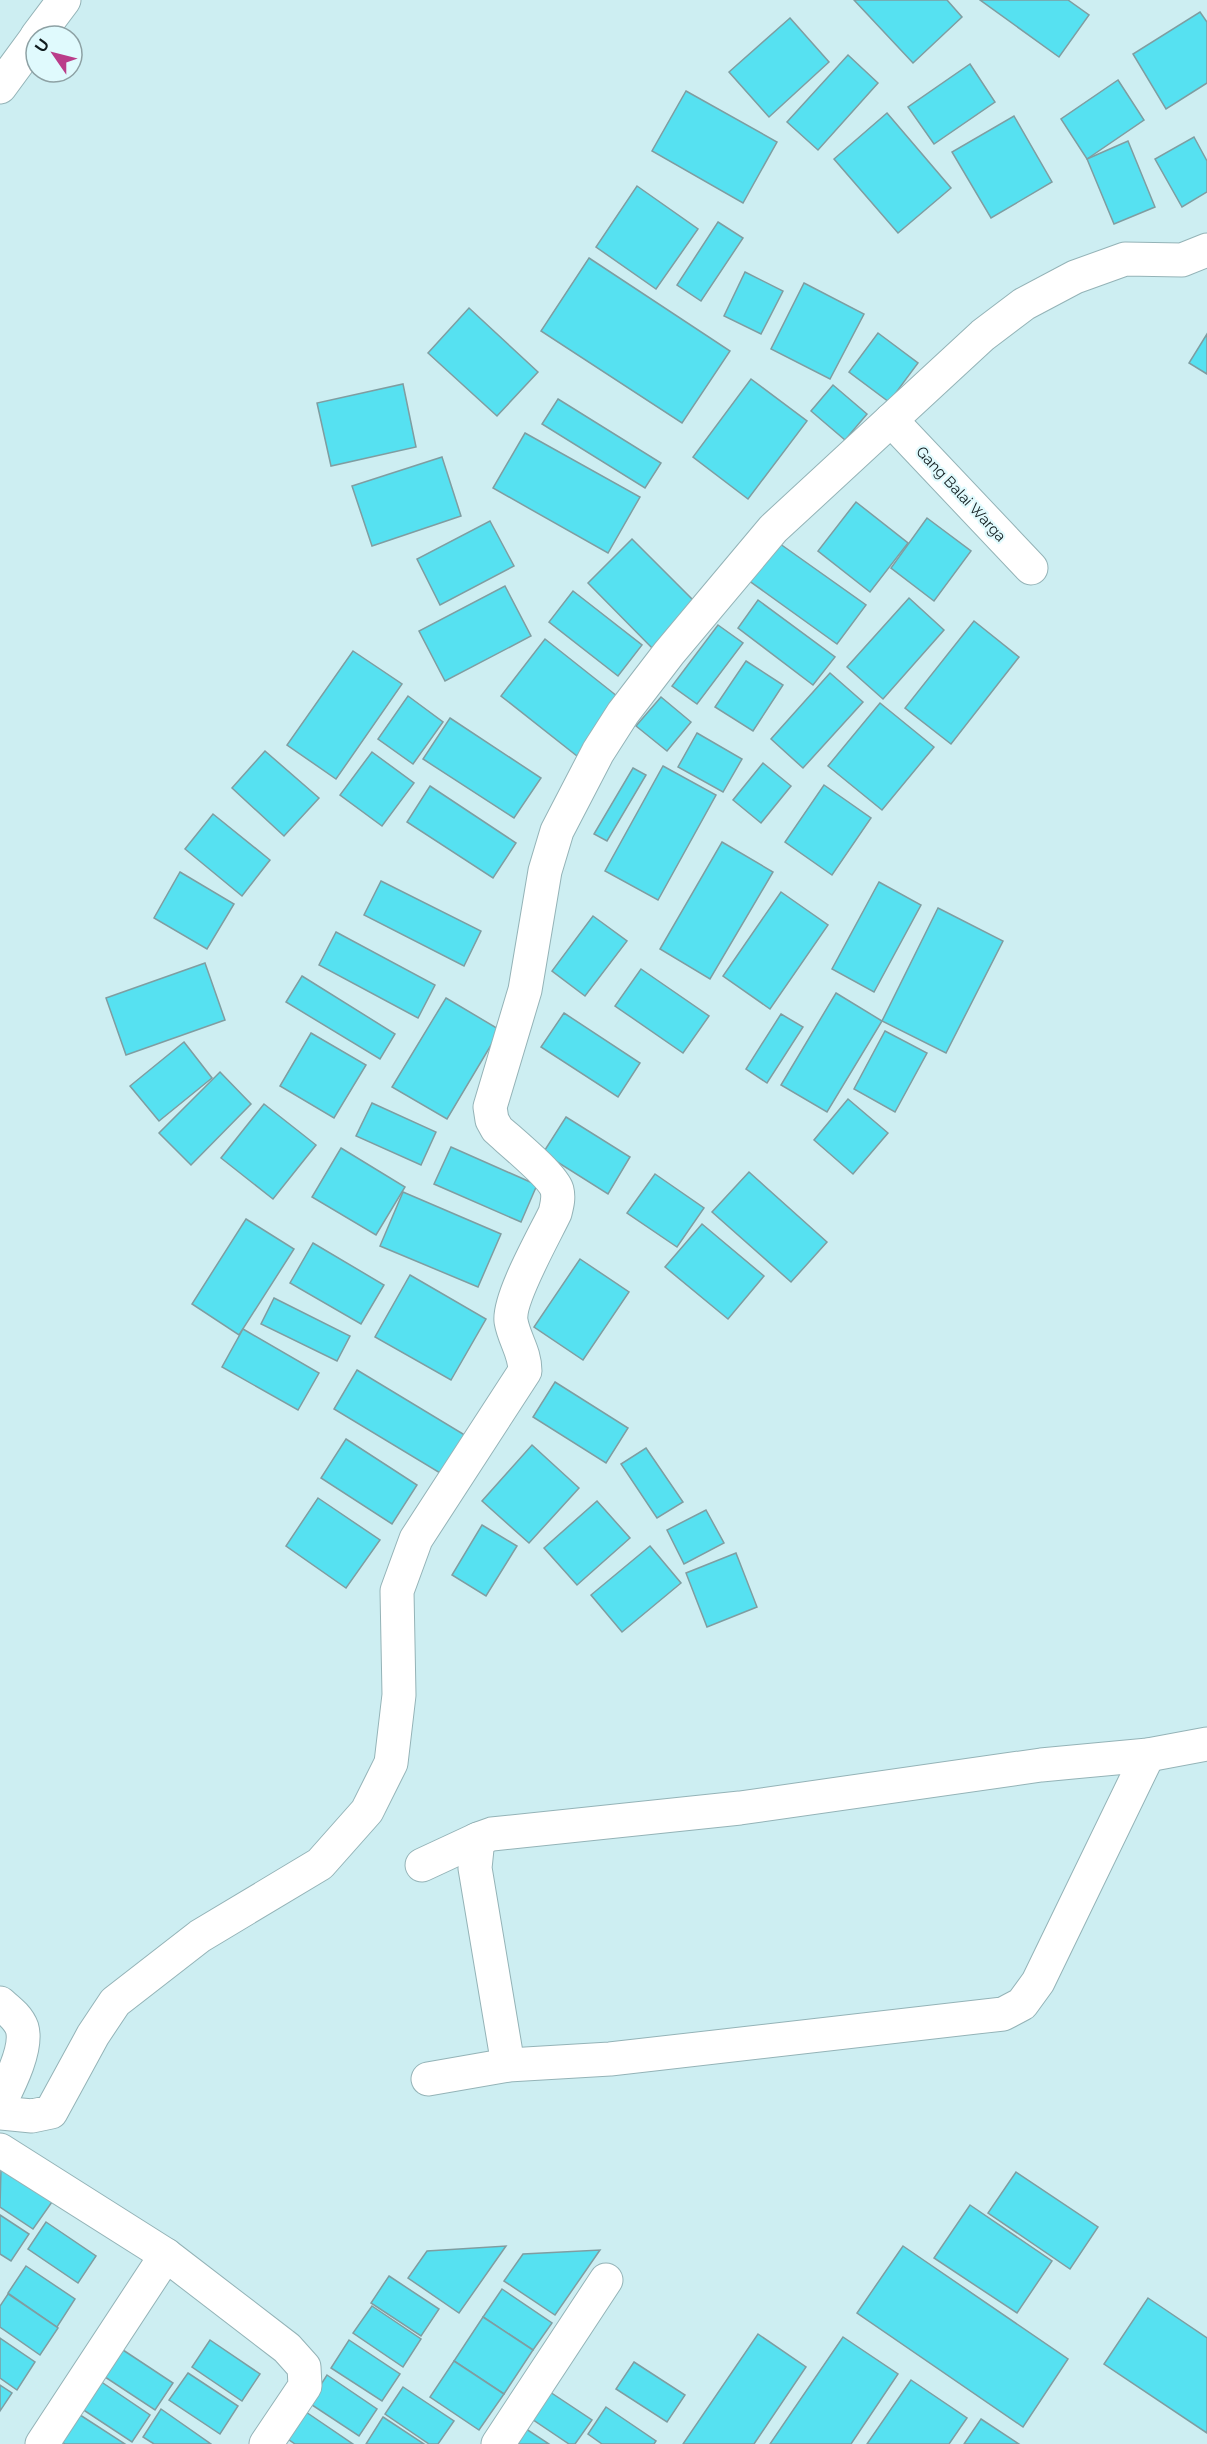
<svg xmlns="http://www.w3.org/2000/svg" width="1207" height="2444" font-family="Raleway,sans-serif">
<style>
.building{fill:#56e1f1;stroke:#7f9da1;stroke-width:1.5}
.lines{fill:none;stroke-linecap:round;stroke-linejoin:round}
.minor-casing{stroke:#94b3b7;stroke-width:35}
.minor{stroke:#fff;stroke-width:33}
.labels{text-anchor:middle;dominant-baseline:central;stroke-width:4.5;stroke-linejoin:round;paint-order:stroke}
.street-label{font-size:15px;fill:#101c1e;stroke:#e0fafd}
</style>
<rect width="100%" height="100%" fill="#cdeef2"/>
<g class="building">
<polygon points="854,0 947,0 962,17 913,63"/>
<polygon points="980,0 1068,0 1089,15 1059,57"/>
<polygon points="1200,12 1207,22 1207,83 1166,109 1133,54"/>
<polygon points="790,18 829,62 769,117 729,72"/>
<polygon points="848,55 878,83 818,150 787,122"/>
<polygon points="970,64 995,102 934,144 908,107"/>
<polygon points="1118,80 1144,120 1087,159 1061,119"/>
<polygon points="686,91 777,142 743,203 652,151"/>
<polygon points="887,113 951,188 898,233 834,159"/>
<polygon points="1014,116 1052,182 991,218 952,152"/>
<polygon points="1194,137 1207,161 1207,192 1182,207 1155,159"/>
<polygon points="1128,141 1155,207 1114,224 1087,159"/>
<polygon points="637,186 698,229 656,289 596,247"/>
<polygon points="718,222 743,238 701,301 677,285"/>
<polygon points="589,258 730,351 682,423 541,331"/>
<polygon points="745,272 783,291 761,334 724,316"/>
<polygon points="804,283 864,314 830,379 771,349"/>
<polygon points="469,308 538,372 497,416 428,353"/>
<polygon points="878,333 918,363 889,402 849,372"/>
<polygon points="1207,334 1207,374 1189,363"/>
<polygon points="751,379 807,421 748,499 693,457"/>
<polygon points="403,384 416,447 331,466 317,403"/>
<polygon points="833,385 867,414 845,440 811,411"/>
<polygon points="558,399 661,463 645,488 542,424"/>
<polygon points="525,433 640,497 608,553 493,488"/>
<polygon points="442,457 461,516 372,546 352,486"/>
<polygon points="856,502 908,543 870,592 818,551"/>
<polygon points="927,518 971,551 934,601 891,568"/>
<polygon points="490,521 514,566 440,605 417,559"/>
<polygon points="632,539 700,607 656,652 588,583"/>
<polygon points="776,541 866,605 837,644 748,580"/>
<polygon points="505,586 531,636 445,681 419,631"/>
<polygon points="573,591 642,645 618,676 549,622"/>
<polygon points="909,598 944,630 883,699 847,667"/>
<polygon points="758,600 835,657 813,685 738,628"/>
<polygon points="974,621 1019,657 951,744 905,708"/>
<polygon points="718,625 743,643 697,704 672,686"/>
<polygon points="545,639 622,700 577,756 501,696"/>
<polygon points="353,651 402,684 336,779 287,745"/>
<polygon points="746,661 783,685 753,731 715,707"/>
<polygon points="830,673 863,702 803,768 771,739"/>
<polygon points="408,696 443,722 413,764 378,739"/>
<polygon points="661,697 691,722 667,751 636,726"/>
<polygon points="880,703 934,747 882,810 828,766"/>
<polygon points="450,718 541,778 514,818 423,759"/>
<polygon points="697,733 742,759 723,792 678,767"/>
<polygon points="265,751 319,798 284,836 232,788"/>
<polygon points="372,752 414,783 382,826 340,795"/>
<polygon points="763,763 791,786 761,823 733,800"/>
<polygon points="663,766 716,795 658,900 605,871"/>
<polygon points="633,768 646,775 607,841 594,834"/>
<polygon points="824,785 871,818 832,875 785,842"/>
<polygon points="430,786 516,843 493,878 407,822"/>
<polygon points="213,814 270,860 242,896 185,849"/>
<polygon points="722,842 773,872 710,979 660,949"/>
<polygon points="180,872 234,904 207,949 154,918"/>
<polygon points="381,881 481,931 464,966 364,915"/>
<polygon points="879,882 921,905 874,992 832,969"/>
<polygon points="781,892 828,925 770,1009 723,976"/>
<polygon points="938,908 1003,941 946,1053 882,1021"/>
<polygon points="593,916 627,941 585,996 552,971"/>
<polygon points="336,932 435,985 418,1018 319,965"/>
<polygon points="205,963 225,1020 126,1055 106,998"/>
<polygon points="641,969 709,1016 683,1053 615,1006"/>
<polygon points="302,976 395,1034 380,1059 286,1002"/>
<polygon points="836,993 882,1021 827,1112 781,1085"/>
<polygon points="446,998 500,1030 447,1119 392,1087"/>
<polygon points="564,1013 640,1063 618,1097 541,1047"/>
<polygon points="781,1014 803,1027 767,1083 746,1069"/>
<polygon points="885,1031 927,1053 895,1112 854,1089"/>
<polygon points="311,1033 366,1065 334,1118 280,1086"/>
<polygon points="184,1042 212,1078 159,1121 130,1086"/>
<polygon points="220,1072 251,1104 191,1165 159,1133"/>
<polygon points="848,1099 888,1133 853,1174 814,1140"/>
<polygon points="372,1103 436,1132 421,1165 356,1136"/>
<polygon points="264,1104 316,1145 273,1199 221,1158"/>
<polygon points="566,1117 630,1157 608,1194 543,1153"/>
<polygon points="451,1147 537,1185 521,1222 434,1184"/>
<polygon points="341,1148 405,1187 376,1235 312,1197"/>
<polygon points="749,1172 827,1242 791,1282 712,1212"/>
<polygon points="655,1174 704,1208 677,1247 627,1213"/>
<polygon points="403,1192 501,1234 478,1287 380,1246"/>
<polygon points="246,1219 294,1249 239,1335 192,1304"/>
<polygon points="702,1224 764,1276 728,1319 665,1267"/>
<polygon points="313,1243 384,1285 361,1324 290,1283"/>
<polygon points="580,1259 629,1292 583,1360 534,1327"/>
<polygon points="410,1275 486,1319 451,1380 375,1337"/>
<polygon points="274,1298 350,1336 337,1361 261,1324"/>
<polygon points="243,1329 319,1373 298,1410 222,1367"/>
<polygon points="357,1370 473,1440 450,1479 334,1409"/>
<polygon points="555,1382 628,1428 606,1463 533,1417"/>
<polygon points="346,1439 417,1485 392,1524 321,1478"/>
<polygon points="532,1445 579,1488 529,1543 482,1501"/>
<polygon points="646,1448 683,1502 657,1518 621,1464"/>
<polygon points="318,1498 380,1540 346,1588 286,1546"/>
<polygon points="597,1501 630,1538 577,1585 544,1548"/>
<polygon points="706,1510 724,1543 684,1564 667,1530"/>
<polygon points="482,1525 517,1546 486,1596 452,1575"/>
<polygon points="650,1546 681,1583 622,1632 591,1595"/>
<polygon points="736,1553 757,1607 707,1627 686,1573"/>
<polygon points="1,2168 52,2202 33,2229 0,2207"/>
<polygon points="1016,2172 1098,2227 1070,2269 988,2213"/>
<polygon points="970,2205 1052,2261 1017,2313 934,2258"/>
<polygon points="0,2215 29,2234 11,2261 0,2254"/>
<polygon points="46,2222 96,2256 78,2283 28,2249"/>
<polygon points="506,2246 459,2313 408,2278 427,2251"/>
<polygon points="903,2246 1068,2359 1023,2427 857,2313"/>
<polygon points="600,2250 555,2315 504,2281 523,2254"/>
<polygon points="26,2266 75,2299 57,2327 8,2293"/>
<polygon points="389,2276 439,2309 421,2336 371,2303"/>
<polygon points="502,2289 552,2323 533,2350 483,2317"/>
<polygon points="8,2294 58,2328 40,2355 0,2327 0,2306"/>
<polygon points="1148,2298 1207,2338 1207,2433 1104,2364"/>
<polygon points="372,2306 421,2339 403,2367 353,2333"/>
<polygon points="483,2317 533,2350 504,2394 454,2361"/>
<polygon points="758,2334 806,2367 754,2444 683,2444"/>
<polygon points="843,2337 898,2374 851,2444 770,2444"/>
<polygon points="0,2338 35,2362 17,2390 0,2378"/>
<polygon points="210,2340 260,2374 242,2401 192,2367"/>
<polygon points="349,2340 400,2374 382,2401 331,2368"/>
<polygon points="123,2350 173,2383 155,2410 105,2377"/>
<polygon points="454,2361 504,2394 479,2430 430,2397"/>
<polygon points="634,2362 685,2395 667,2422 616,2389"/>
<polygon points="188,2373 238,2406 220,2434 169,2400"/>
<polygon points="327,2375 377,2409 359,2436 309,2403"/>
<polygon points="911,2380 967,2418 949,2444 867,2444"/>
<polygon points="100,2381 150,2415 132,2442 82,2409"/>
<polygon points="0,2385 12,2393 0,2411"/>
<polygon points="541,2386 592,2420 575,2444 569,2444 523,2413"/>
<polygon points="403,2387 454,2421 438,2444 429,2444 385,2414"/>
<polygon points="606,2407 656,2441 654,2444 602,2444 588,2434"/>
<polygon points="161,2409 211,2444 154,2444 143,2437"/>
<polygon points="303,2410 353,2444 295,2444 285,2437"/>
<polygon points="77,2413 125,2444 65,2444 59,2440"/>
<polygon points="383,2417 424,2444 366,2444"/>
<polygon points="981,2419 1019,2444 964,2444"/>
<polygon points="517,2423 549,2444 503,2444"/>
</g>
<g class="lines">
<g class="minor-casing">
<g id="minor">
<polyline points="37,36 64,0"/>
<polyline points="0,87 36,38"/>
<polyline points="891,420 1031,568"/>
<polyline points="422,1865 478,1839"/>
<path d="M 0,2003 C 8,2010 18,2017 22,2028 C 28,2048 9,2085 0,2103"/>
<polyline points="508,2065 475,1868 478,1839 492,1834 740,1808 1041,1765 1148,1755 1207,1744"/>
<polyline points="428,2079 508,2065 610,2059 1003,2014 1022,2004 1038,1982 1148,1755"/>
<path d="M 0,2113 L 32,2116 L 51,2112 L 93,2035 L 115,2002 L 200,1936 L 320,1864 L 367,1811 L 391,1763 L 399,1695 L 397,1591 L 416,1539 L 525,1371 C 525,1352 514,1339 511,1321 C 508,1299 544,1236 555,1213 C 557,1205 559,1198 557,1190 C 553,1176 510,1141 497,1129 L 492,1120 L 490,1107 L 525,990 L 545,871 L 557,831 L 598,752 L 623,713 L 669,653 L 773,529 L 983,335 L 1024,304 L 1075,277 L 1125,259 L 1182,260 L 1207,250"/>
<polyline points="0,2150 166,2255 287,2348 304,2367 305,2386 266,2444"/>
<polyline points="42,2444 166,2255"/>
<polyline points="498,2444 606,2280"/>
</g>
</g>
<use href="#minor" class="minor"/>
</g>
<g class="labels">
<g class="street-label">
<text transform="translate(961 494) rotate(47)">Gang Balai Warga</text>
</g>
</g>
<g transform="translate(54 54) rotate(305)"><circle r="28" fill="#e0fafd" stroke="#8da1a4" stroke-width="1.5"/>
<path d="M0-4.5L10 22L0 15L-10 22Z" fill="#ba3c89"/>
<text y="-9" font-size="16" font-weight="bold" text-anchor="middle" fill="#101c1e">U</text>
</g>
</svg>
